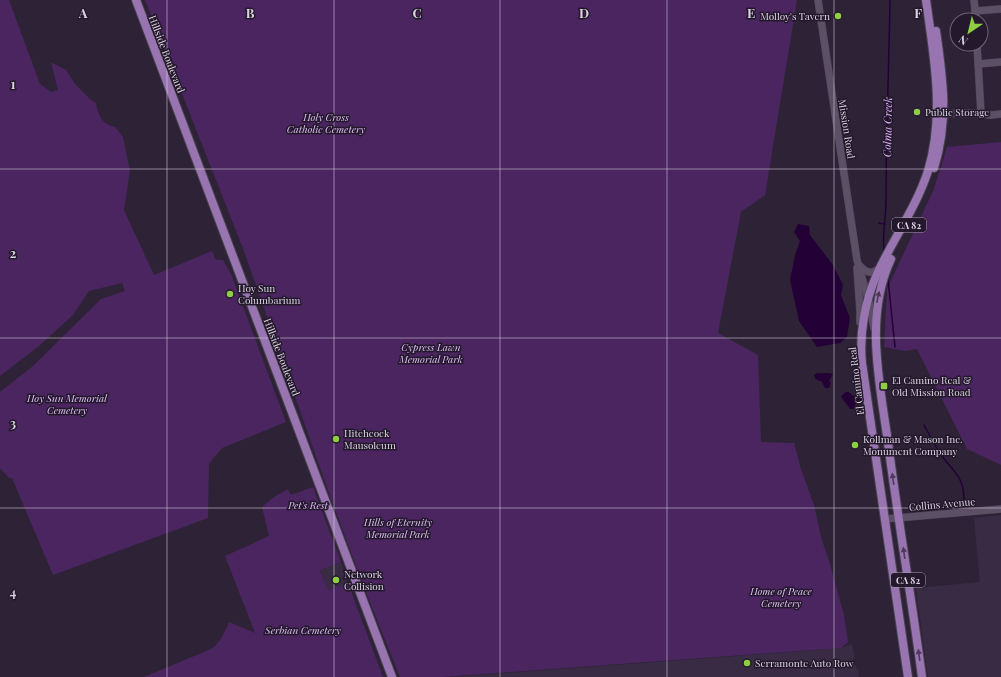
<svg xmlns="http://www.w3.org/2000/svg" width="1001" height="677" font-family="'Playfair Display',serif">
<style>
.built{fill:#392b44}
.green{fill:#4a2560}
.water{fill:#230036}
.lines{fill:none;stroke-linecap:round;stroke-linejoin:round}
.stream{stroke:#230036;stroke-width:1.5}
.minor-casing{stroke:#494050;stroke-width:8}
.major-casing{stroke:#494050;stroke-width:10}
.minor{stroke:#5d5066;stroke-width:7}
.major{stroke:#9875b1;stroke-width:8}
.oneway{fill:#4d395b}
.grid{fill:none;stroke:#dad3e0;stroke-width:1;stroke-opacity:0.55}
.poi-dot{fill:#8ece43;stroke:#24192c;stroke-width:1.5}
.labels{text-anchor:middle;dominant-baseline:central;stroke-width:3;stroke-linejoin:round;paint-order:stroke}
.shield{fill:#24192c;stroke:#a39baa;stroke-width:1}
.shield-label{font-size:9px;font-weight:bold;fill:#dad3e0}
.poi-label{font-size:10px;fill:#dad3e0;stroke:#24192c;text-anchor:start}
.street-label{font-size:10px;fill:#dad3e0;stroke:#24192c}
.park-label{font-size:10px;font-style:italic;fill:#ddbef4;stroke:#24192c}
.water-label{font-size:11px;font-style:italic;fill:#dcb1f9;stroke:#24192c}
.grid-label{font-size:13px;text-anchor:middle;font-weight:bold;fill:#dad3e0;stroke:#24192c;stroke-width:3;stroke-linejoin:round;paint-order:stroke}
</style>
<rect width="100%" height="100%" fill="#2e2336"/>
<g class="built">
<polygon points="1001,515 1001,677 928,677 916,588 980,582 974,518"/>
<polygon points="341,562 348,583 328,591 320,569"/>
<polygon points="852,644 855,658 853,658 856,669 858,668 859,677 452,677 779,653 841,648"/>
</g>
<g class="green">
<path d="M 0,0 L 9,0 L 40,84 L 51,92 L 58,90 L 51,62 L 66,70 L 75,84 L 90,99 L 96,103 C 98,116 102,124 115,127 L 123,137 L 130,171 L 124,210 L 154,275 L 212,251 L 216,260 L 223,260 L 231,274 L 286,422 L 222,448 L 209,464 L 208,518 L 53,575 L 12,478 L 9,478 L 0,468 L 0,392 L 33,366 L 101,299 L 125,291 L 122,283 L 89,291 L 73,315 L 39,346 L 0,376 Z"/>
<polygon points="145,0 797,0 765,195 741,212 718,333 758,355 761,442 794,443 801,469 814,505 821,537 829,561 844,615 848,642 841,648 443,677 400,677 365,590 325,482 244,251"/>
<polygon points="1001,142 1001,465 967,449 917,349 905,351 884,347 887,289 934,189 947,147"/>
<path d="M 313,487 L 341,562 L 320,570 L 328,590 L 348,583 L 383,677 L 144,677 L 211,649 C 221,642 224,633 229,622 L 255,633 L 225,556 L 269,536 L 262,507 L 274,497 L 288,489 L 291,495 Z"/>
</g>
<g class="water">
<polygon points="798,224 809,226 810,235 833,265 843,285 841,295 850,318 847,337 840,343 817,347 799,321 790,280 795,255 800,241 794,232"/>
<path d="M 817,373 C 822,374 827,372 833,374 L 829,381 L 831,383 L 829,388 L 825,388 L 822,382 L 815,379 L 814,375 Z"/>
<path d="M 846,392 L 849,392 C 852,396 855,397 860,395 L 861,400 L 857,401 L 853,409 L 850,409 L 842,398 L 841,396 Z"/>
</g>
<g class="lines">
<g class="stream">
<polyline points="879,223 885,224"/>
<path d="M 884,252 C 882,235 886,218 886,200 C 886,134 889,67 890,0"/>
<polyline points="888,279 895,347"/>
<path d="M 924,425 C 929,434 934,443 939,452 C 955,475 965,475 964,506"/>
</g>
<g class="minor-casing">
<g id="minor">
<polyline points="818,0 857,260 870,306 874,328"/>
<polyline points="974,0 976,20"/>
<polyline points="975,11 1001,9"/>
<polyline points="977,44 981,114"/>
<polyline points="978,64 1001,62"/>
<polyline points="939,114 970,113 991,115 1001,114"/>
<path d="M 860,266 C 867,274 873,274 881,267"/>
<polyline points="857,268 860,311 860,322"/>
<polyline points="885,519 1001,509"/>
</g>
</g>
<g class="major-casing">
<g id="major">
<polyline points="136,0 392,677"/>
<path d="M 934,168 C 949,119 943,80 936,31"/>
<path d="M 891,259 C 863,318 881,388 889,450 C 899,526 912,601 922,677"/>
<path d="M 908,677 L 862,363 C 859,334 865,301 877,274 C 893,239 916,208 928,171 C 945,116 934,56 926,0"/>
</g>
</g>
<use href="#minor" class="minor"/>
<use href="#major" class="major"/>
</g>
<defs><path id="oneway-solid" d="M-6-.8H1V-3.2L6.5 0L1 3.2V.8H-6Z"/></defs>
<g class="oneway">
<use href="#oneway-solid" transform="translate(878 297) rotate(-78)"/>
<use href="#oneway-solid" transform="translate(893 479) rotate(-98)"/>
<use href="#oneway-solid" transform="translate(904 553) rotate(-98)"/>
<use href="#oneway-solid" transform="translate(919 655) rotate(-98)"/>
</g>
<path class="grid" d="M 167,0 L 167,677M 334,0 L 334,677M 500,0 L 500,677M 667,0 L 667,677M 834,0 L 834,677M 0,169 L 1001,169M 0,338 L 1001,338M 0,508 L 1001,508"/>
<g class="poi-dot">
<circle cx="838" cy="16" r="4"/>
<circle cx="917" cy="112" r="4"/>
<circle cx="230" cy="294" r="4"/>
<rect x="880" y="382" width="8" height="8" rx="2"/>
<circle cx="336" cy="439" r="4"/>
<circle cx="855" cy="445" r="4"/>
<circle cx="336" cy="580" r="4"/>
<circle cx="747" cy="663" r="4"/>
</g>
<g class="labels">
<g class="shield">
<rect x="892" y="218" width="34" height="14" rx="3"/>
<rect x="891" y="573" width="34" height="14" rx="3"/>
</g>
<g class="shield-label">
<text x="909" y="225">CA 82</text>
<text x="908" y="580">CA 82</text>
</g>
<g class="poi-label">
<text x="830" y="16" text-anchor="end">Molloy's Tavern</text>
<text x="925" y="112">Public Storage</text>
<text x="238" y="288">Hoy Sun<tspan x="238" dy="12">Columbarium</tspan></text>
<text x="892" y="380">El Camino Real &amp;<tspan x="892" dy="12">Old Mission Road</tspan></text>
<text x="344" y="433">Hitchcock<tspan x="344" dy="12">Mausoleum</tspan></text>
<text x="863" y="439">Kollman &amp; Mason Inc.<tspan x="863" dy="12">Monument Company</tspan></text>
<text x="344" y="574">Network<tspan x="344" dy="12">Collision</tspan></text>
<text x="755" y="663">Serramonte Auto Row</text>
</g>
<g class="street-label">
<text transform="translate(167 54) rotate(69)">Hillside Boulevard</text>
<text transform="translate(847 129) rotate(81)">Mission Road</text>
<text transform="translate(282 357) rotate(69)">Hillside Boulevard</text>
<text transform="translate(856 381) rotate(-97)">El Camino Real</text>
<text transform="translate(942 504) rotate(-5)">Collins Avenue</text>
</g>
<g class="park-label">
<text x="326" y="117">Holy Cross<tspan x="326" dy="12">Catholic Cemetery</tspan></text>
<text x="431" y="347">Cypress Lawn<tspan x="431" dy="12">Memorial Park</tspan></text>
<text x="67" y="398">Hoy Sun Memorial<tspan x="67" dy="12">Cemetery</tspan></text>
<text x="308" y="505">Pet's Rest</text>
<text x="398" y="522">Hills of Eternity<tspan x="398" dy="12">Memorial Park</tspan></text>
<text x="781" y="591">Home of Peace<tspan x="781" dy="12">Cemetery</tspan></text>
<text x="303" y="630">Serbian Cemetery</text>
</g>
<g class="water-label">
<text transform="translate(887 127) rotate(-89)">Colma Creek</text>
</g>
</g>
<g class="grid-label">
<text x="83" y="18">A</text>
<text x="250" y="18">B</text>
<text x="417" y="18">C</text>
<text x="584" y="18">D</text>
<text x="751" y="18">E</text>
<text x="918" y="18">F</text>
<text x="13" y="89">1</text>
<text x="13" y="258">2</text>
<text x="13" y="428">3</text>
<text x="13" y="597">4</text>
</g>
<g transform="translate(969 32) rotate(215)"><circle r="19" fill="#24192c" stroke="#6d6374"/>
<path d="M0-3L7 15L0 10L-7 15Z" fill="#8ece43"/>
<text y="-6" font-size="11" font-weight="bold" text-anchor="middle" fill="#dad3e0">N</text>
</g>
</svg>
